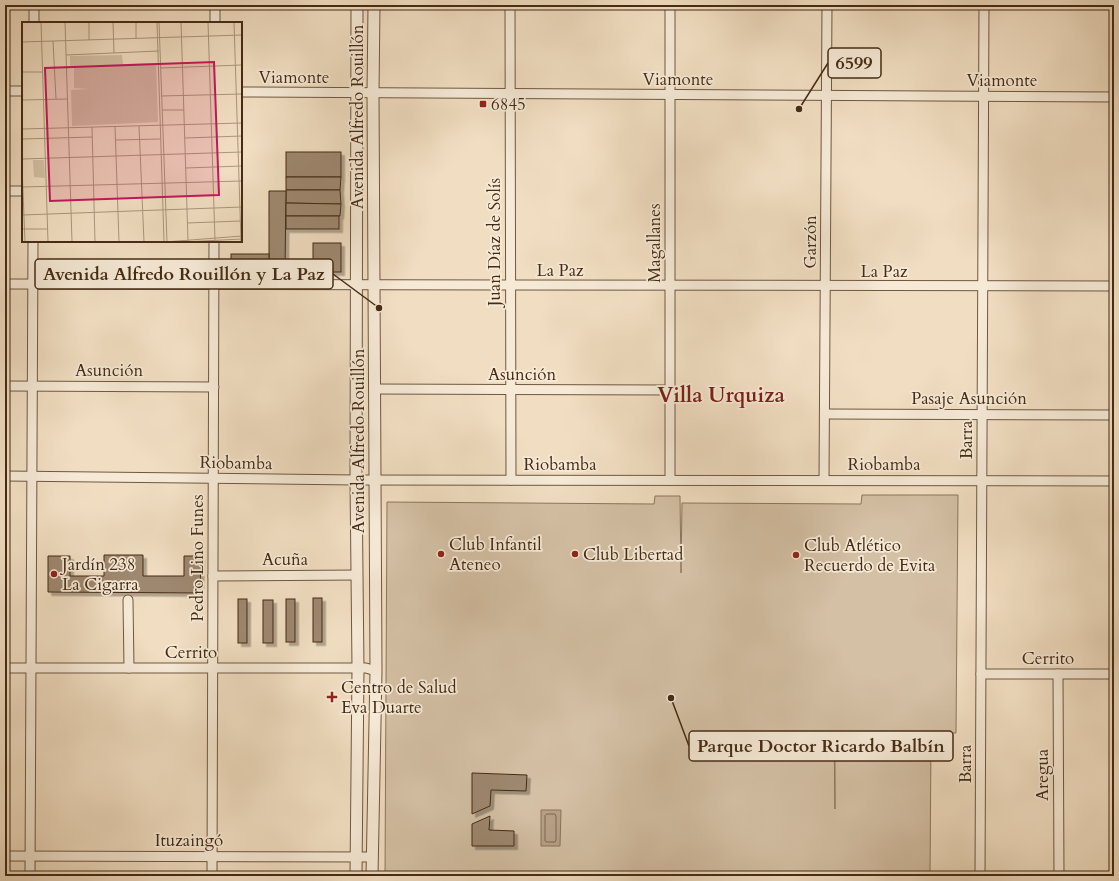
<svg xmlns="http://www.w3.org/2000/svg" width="1119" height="881" font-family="Cardo,serif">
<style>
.green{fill:#d4c0a5;stroke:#8c765d}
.water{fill:#b7a187;stroke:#897259}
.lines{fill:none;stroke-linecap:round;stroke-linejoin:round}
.shore{stroke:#7e664e;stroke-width:1}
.building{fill:#9e886f;stroke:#452b15;filter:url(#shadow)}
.minor-casing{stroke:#705840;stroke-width:11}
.tertiary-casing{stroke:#705840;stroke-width:13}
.minor{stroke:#f6ead7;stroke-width:9}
.tertiary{stroke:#f6ead7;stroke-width:11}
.poi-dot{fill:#8f2418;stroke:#f6ead7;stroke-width:1.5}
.labels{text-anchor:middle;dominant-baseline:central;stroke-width:3.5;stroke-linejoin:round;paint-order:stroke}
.street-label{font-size:17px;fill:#452b15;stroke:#f6ead7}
.poi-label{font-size:17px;fill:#452b15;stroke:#f6ead7;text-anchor:start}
.district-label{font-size:21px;font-weight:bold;fill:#7a1f14;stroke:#f6ead7}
.inset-road{fill:none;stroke:#ac967d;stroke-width:1}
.view{fill:#c2185b;fill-opacity:0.15;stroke:#c2185b;stroke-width:2}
.inset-edge{fill:none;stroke:#452b15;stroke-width:2}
.leader{fill:none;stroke:#452b15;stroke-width:1.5}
.callout-dot{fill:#452b15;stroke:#f6ead7;stroke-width:1.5}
.callout{fill:#f6ead7;stroke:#452b15;stroke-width:1.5}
.callout-label{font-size:18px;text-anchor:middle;font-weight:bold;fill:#452b15}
</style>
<defs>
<filter id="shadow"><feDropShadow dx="3.5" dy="3.5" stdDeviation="0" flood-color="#0004"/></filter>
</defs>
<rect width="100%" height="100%" fill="#f1dec2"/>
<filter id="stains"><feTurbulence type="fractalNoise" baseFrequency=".005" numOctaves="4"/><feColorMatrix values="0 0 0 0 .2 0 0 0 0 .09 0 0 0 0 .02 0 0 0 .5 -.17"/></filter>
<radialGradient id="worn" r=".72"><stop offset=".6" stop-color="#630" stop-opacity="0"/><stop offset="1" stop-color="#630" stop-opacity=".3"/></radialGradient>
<polygon class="green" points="862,495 958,495 956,733 834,734 835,809 835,741 931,741 930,876 385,876 387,502 654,504 655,496 680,496 681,573 682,503 861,504"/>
<polygon class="water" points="541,810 561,810 560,846 541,846"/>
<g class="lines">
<polygon class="shore" points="547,814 555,814 556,816 556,840 555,842 547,842 545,841 545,816"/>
</g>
<g class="building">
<rect x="286" y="152" width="55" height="25"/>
<polygon points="286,177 341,177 340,190 286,190"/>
<polygon points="286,190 340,190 341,204 286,203"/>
<polygon points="269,191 286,191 285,273 269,273"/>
<polygon points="286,203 341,204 340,216 286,216"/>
<rect x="286" y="216" width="53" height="13"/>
<rect x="313" y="243" width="28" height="29"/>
<rect x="231" y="254" width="38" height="19"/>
<polygon points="104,555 143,555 143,576 184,576 184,556 201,556 200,593 48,592 48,556 70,556 70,576 104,576"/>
<rect x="313" y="598" width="9" height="44"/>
<rect x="238" y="599" width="9" height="44"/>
<rect x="286" y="599" width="9" height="43"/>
<rect x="263" y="600" width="10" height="43"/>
<polygon points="472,773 527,775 526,791 491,790 490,806 472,814"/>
<polygon points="490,816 489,830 514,831 514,846 472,846 472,824"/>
</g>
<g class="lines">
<g class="minor-casing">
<g id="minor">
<polyline points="510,5 511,480"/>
<polyline points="34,23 34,5"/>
<polyline points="215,23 215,5"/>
<polyline points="5,91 23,91"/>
<polyline points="241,92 1114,97"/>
<polyline points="5,191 23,191"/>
<polyline points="5,284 1114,286"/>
<polyline points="5,386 214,387"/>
<polyline points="375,389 670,390"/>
<polyline points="825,414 1114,415"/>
<polyline points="5,476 356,480 1114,481"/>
<polyline points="670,480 670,5"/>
<polyline points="824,480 827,5"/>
<polyline points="213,576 357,575"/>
<polyline points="128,600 129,668"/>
<polyline points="5,668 366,668 376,671"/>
<polyline points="981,674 1114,674"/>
<polyline points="1058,674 1059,876"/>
<polyline points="5,856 372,857"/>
<polyline points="30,876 33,241"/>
<polyline points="212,876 214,241"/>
<polyline points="980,876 984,5"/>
</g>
</g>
<g class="tertiary-casing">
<g id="tertiary">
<polyline points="356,876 358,668 356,480 357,5"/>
<polyline points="372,876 376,671 373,93 374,5"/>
</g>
</g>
<use href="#minor" class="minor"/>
<use href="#tertiary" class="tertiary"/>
</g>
<g class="poi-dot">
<rect x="479" y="100" width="8" height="8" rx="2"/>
<circle cx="441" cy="554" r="4"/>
<circle cx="575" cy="554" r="4"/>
<circle cx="796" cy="555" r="4"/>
<circle cx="54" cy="574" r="4"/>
<path d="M330 691h4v4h4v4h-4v4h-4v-4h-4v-4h4z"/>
</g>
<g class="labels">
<g class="street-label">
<text x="294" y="77">Viamonte</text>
<text x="678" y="79">Viamonte</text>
<text x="1002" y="80">Viamonte</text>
<text transform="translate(357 117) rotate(-90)">Avenida Alfredo Rouillón</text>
<text transform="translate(494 242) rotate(-90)">Juan Díaz de Solís</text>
<text transform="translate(810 242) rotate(-90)">Garzón</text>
<text transform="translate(654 243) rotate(-90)">Magallanes</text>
<text x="560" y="270">La Paz</text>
<text x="884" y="271">La Paz</text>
<text x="109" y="370">Asunción</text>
<text x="522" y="374">Asunción</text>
<text x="969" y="398">Pasaje Asunción</text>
<text transform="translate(966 440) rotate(-90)">Barra</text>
<text transform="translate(358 441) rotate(-90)">Avenida Alfredo Rouillón</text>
<text transform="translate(236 463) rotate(1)">Riobamba</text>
<text x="560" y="464">Riobamba</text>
<text x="884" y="464">Riobamba</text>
<text transform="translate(197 558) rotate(-90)">Pedro Lino Funes</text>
<text x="285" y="559">Acuña</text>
<text x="191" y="652">Cerrito</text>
<text x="1048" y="658">Cerrito</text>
<text transform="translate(965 764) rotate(-90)">Barra</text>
<text transform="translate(1042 775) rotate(-90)">Aregua</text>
<text x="189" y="840">Ituzaingó</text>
</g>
<g class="poi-label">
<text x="491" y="104">6845</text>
<text x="449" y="544">Club Infantil<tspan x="449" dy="20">Ateneo</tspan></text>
<text x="804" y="545">Club Atlético<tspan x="804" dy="20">Recuerdo de Evita</tspan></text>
<text x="583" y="554">Club Libertad</text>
<text x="62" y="564">Jardín 238<tspan x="62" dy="20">La Cigarra</tspan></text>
<text x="341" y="687">Centro de Salud<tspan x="341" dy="20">Eva Duarte</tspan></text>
</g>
<g class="district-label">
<text x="721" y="395">Villa Urquiza</text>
</g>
</g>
<g transform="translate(22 22)">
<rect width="220" height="220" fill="#f1dec2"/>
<path d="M 100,33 L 101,42 L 134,41 L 136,100 L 50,104 L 49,68 L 67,67 L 52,66 L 52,44 L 48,44 L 48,34 ZM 11,138 L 22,138 L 23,156 L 12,155 Z" fill="#d4c0a5"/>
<path class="inset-road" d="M 19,0 L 26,220M 43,0 L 50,220M 67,0 L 67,18M 91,0 L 92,31M 114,0 L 114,16M 135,0 L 142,220M 137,0 L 145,220M 159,0 L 166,219M 186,0 L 193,218M 212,0 L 219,220M 31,19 L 34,77M 0,20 L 220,13M 44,33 L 137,29M 139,46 L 220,43M 0,50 L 21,50M 139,74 L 220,72M 0,78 L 45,77M 140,88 L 162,88M 93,104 L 97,220M 117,104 L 122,220M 70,105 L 73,220M 0,107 L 220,101M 163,116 L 220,114M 0,117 L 70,115M 94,118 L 138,117M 0,137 L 220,130M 0,145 L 3,220M 163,146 L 220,144M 0,165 L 220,159M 0,193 L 220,185M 165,201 L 219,199M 0,207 L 26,207M 143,220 L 220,214M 161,220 L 220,217"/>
<path class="view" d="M 192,40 L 197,173 L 28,179 L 23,46 Z"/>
<rect width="220" height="220" class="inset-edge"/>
</g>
<path class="leader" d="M799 109L828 63M379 308L333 274M671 698L689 746"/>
<g class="callout-dot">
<circle cx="799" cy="109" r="4"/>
<circle cx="379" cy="308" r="4"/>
<circle cx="671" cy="698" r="4"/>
</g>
<g class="callout">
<rect x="828" y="48" width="53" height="30" rx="4"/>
<rect x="35" y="259" width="298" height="30" rx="4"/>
<rect x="689" y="731" width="264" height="30" rx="4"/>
</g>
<g class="callout-label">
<text x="854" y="69">6599</text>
<text x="184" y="280">Avenida Alfredo Rouillón y La Paz</text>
<text x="821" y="752">Parque Doctor Ricardo Balbín</text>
</g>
<rect width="1119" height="881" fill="none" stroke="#f1dec2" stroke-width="20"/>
<rect x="6" y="6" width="1107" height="869" fill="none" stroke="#452b15" stroke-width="2"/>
<rect x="10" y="10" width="1099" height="861" fill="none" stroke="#452b15"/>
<rect width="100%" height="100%" filter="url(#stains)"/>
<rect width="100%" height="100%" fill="url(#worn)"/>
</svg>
